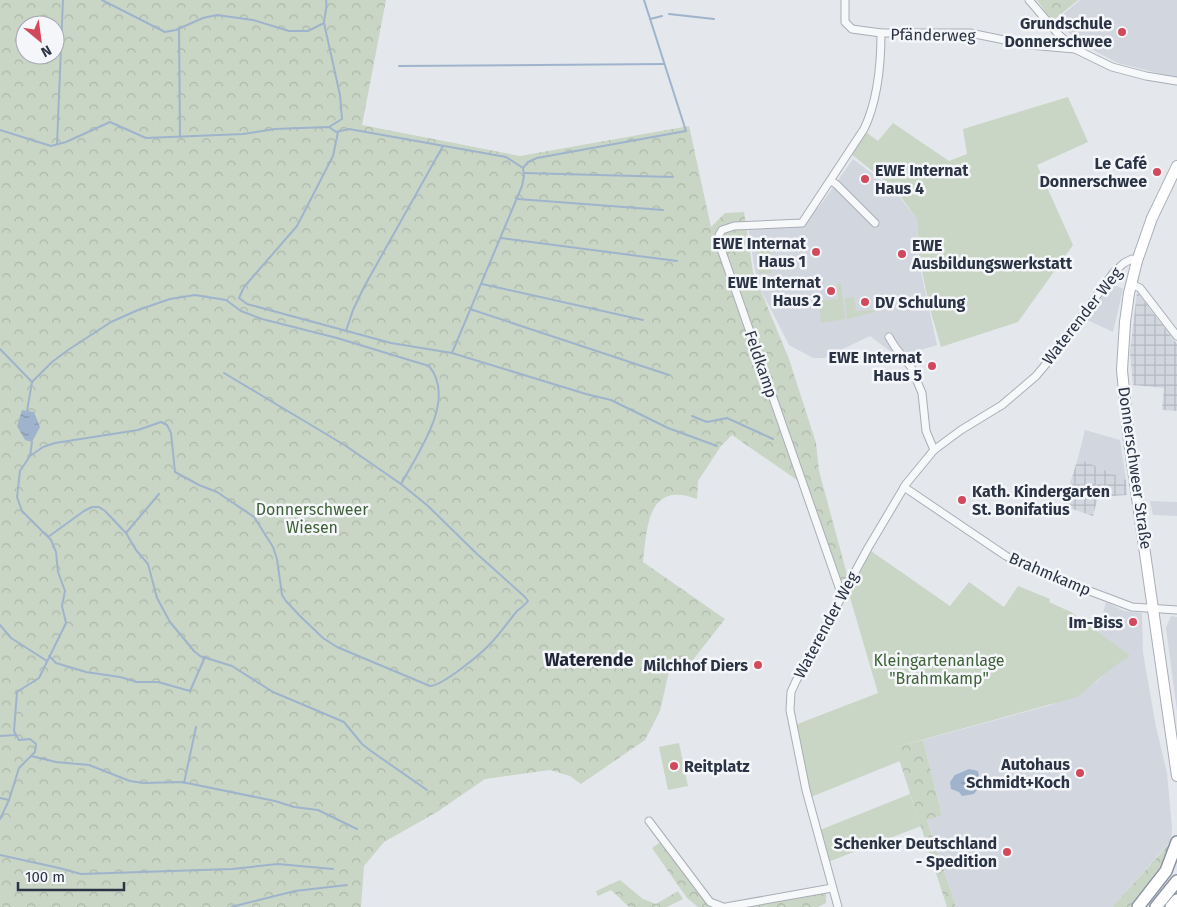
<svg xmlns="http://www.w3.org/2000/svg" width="1177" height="907" font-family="'Fira Sans',sans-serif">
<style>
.built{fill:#d2d6de}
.industrial{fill:url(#industrial-grid)}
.green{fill:#c9d6c5}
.forest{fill:url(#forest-crowns);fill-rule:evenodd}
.water{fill:url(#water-ripples)}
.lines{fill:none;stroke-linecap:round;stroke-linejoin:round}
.stream{stroke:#9fb4cc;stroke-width:2}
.minor-casing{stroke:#a9aeb7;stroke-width:9}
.secondary-casing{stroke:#a9aeb7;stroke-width:12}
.trunk-casing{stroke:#8b94a3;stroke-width:14}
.minor{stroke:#f7f8fa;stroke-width:7}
.secondary{stroke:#fff;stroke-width:10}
.trunk{stroke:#fff;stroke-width:11}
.poi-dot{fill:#d1495b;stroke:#f4f6f9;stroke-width:2}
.labels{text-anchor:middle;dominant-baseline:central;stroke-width:5;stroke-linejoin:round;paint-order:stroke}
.poi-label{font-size:16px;font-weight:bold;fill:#2b3445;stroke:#f4f6f9;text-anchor:end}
.street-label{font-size:16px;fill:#2b3445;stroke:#f4f6f9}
.park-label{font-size:16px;fill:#3f6138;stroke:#f4f6f9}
.neighbourhood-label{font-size:18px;font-weight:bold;fill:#1d2536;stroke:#f4f6f9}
</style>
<defs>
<pattern id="industrial-grid" width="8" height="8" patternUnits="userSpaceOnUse" patternTransform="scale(1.25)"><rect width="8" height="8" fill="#d2d6de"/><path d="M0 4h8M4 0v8" fill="none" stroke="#b4b8c0"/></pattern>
<pattern id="forest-crowns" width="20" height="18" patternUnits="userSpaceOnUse" patternTransform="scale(1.25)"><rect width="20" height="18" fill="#c9d6c5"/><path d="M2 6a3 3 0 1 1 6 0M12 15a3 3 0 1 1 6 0" fill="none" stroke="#adb8ab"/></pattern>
<pattern id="water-ripples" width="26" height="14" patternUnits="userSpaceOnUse" patternTransform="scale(1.25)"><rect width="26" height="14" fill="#9fb4cc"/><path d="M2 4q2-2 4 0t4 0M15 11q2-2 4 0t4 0" fill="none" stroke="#8293a7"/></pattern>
</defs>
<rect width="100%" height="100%" fill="#e4e7ec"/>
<g class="built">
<polygon points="1080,0 1177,0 1177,78 1118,63 1079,43 1056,20"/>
<polygon points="853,159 894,190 917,219 918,259 937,345 898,357 870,336 824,358 813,358 789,345 760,288 755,271 748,227 801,226 822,203"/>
<polygon points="1111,283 1123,289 1113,332 1083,318"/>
<polygon points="1085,430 1120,440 1126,480 1078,458"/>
<polygon points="1150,501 1177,502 1177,516 1153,515"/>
<polygon points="1106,602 1124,611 1142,613 1143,653 1156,727 1167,773 1172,828 1171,841 1112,907 956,907 927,819 942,814 923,740 1051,705 1096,682 1115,664 1131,656 1098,632"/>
<polygon points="1171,616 1177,617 1177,711 1166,628"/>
</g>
<g class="industrial">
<polygon points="1137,292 1177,344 1177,411 1162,410 1164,388 1133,385 1130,352"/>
<polygon points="1078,458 1126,480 1127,495 1098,497 1093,516 1063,506"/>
</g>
<g class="green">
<polygon points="1068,97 1088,142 1037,165 1073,245 1018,322 941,347 930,309 919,258 917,219 895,189 851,154 866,132 878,141 893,123 949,161 967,154 963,129"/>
<polygon points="770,243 772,273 759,274 756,245"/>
<polygon points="841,283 845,319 821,323 819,301 838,299 837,284"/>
<polygon points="854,297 856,311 875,310 875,312 847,319 845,298"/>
<path d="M 871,551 L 950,606 L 969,582 L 1004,607 L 1018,586 L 1050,599 L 1049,602 L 1071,612 L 1131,656 C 1111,666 1095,683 1077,697 L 896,747 L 900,761 L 811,797 L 795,725 L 878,693 L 849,594 Z"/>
<polygon points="679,743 688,786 668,790 659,747"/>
<polygon points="910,794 921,826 828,862 820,830"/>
</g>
<g class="forest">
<path d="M 0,0 L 386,0 L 362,125 L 520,156 L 689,126 L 711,227 L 725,213 L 744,212 L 753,272 L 789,359 L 816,443 L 819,471 L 848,578 L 839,581 L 802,479 L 797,480 L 732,435 L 721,446 L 698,481 L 697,499 C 647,480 647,528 643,562 L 725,619 L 689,665 L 672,658 L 660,711 L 645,740 L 581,784 L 570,776 L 550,770 L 485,779 L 437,812 L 384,842 L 364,866 L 361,907 L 0,907 ZM 25,25 L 55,25 L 55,55 L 25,55 Z"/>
<polygon points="1037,0 1078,0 1054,20 1050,19"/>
<polygon points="923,740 942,815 927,820 956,907 947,907 895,747"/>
<polygon points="662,841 716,907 698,907 687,898 652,848"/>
<path d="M 1171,842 C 1166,870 1147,886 1130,907 L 1112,907 Z"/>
<polygon points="620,880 643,899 656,904 678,891 683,899 667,907 629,907 611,890 598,896 596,891"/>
<polygon points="826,893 826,903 818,907 739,907"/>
</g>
<g class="water">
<polygon points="22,410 34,412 40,427 32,442 25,440 17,426"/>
<polygon points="969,769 978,771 980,786 974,794 962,796 959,792 951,789 950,782 955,775"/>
</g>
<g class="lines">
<g class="stream">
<polyline points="102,0 165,32 176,30 203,18 217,15 253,20 289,31 308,31 324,23"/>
<path d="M 326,0 C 328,8 324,15 324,23 L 340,95 L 342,119 L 329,127"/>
<polyline points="669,14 714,19"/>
<polyline points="650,19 662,16"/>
<polyline points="179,29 180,137"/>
<polyline points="399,66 664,64"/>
<polyline points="0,130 51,146 66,142 110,122 146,138 243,134 275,129 329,127 336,132 349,129 506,157 523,168 528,162 537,158 686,131 644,0"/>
<polyline points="338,132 333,156 297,226 244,287 239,298 247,304 391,343 452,353 586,394 611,400 668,428 717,446"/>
<polyline points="57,144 63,0"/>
<polyline points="524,173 673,177"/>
<polyline points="518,199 663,210"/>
<polyline points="501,238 677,261"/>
<polyline points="482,284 643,320"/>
<polyline points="470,309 669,375"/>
<polyline points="346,331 353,310 364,287 443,146"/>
<polyline points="0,349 32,382"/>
<polyline points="452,353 522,186 524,176 523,168"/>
<path d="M 27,411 L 32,382 L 52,362 L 68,350 L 111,322 L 138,310 L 170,299 L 195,295 L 226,300 L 241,311 L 262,319 L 337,338 L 429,366 C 457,399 418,453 401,484"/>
<polyline points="692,416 707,422 727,418 773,439"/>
<path d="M 30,456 L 43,447 L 55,443 L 138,430 L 161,422 L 167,425 L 171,433 L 175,472 L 199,485 L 217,492 L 254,517 L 273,547 L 277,559 L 282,595 L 286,601 L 300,616 L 323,638 L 337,647 L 430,686 C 442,686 481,654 490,644 C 500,634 508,622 517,611 C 521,608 525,605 528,601 L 525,597 L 476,553 L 428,506 L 401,484 L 346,446 L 224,373"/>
<polyline points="126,533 159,494"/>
<polyline points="48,537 84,511 92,507 99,507 105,511 126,533 136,550 148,564 157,598 170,622 194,651 200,656 232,666 273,692 344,722 362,744 371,751 427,790"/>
<polyline points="0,625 11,638 47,661"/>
<polyline points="49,656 56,663 86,672 120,677 137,682 158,682 190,691 205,657"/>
<polyline points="0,736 16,735"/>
<polyline points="31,756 56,762 89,765 130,781 144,783 182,782 275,801 294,807 318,810 357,829"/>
<polyline points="184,783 196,727"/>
<polyline points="0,798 9,800"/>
<polyline points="0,819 9,800 19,768 35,752 36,744 30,739 19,740 14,731 17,692 39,678 66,623 62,606 65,591 58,572 56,552 51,540 22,511 17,497 20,471 30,456 32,442"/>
<polyline points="0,855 59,868 81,874 232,869 278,864 333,869"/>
<polyline points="231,907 295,891 347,885"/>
</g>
<g class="minor-casing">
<g id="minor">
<polyline points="845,0 845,22 852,29 881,33 970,33 1029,45 1075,49"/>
<polyline points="1029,0 1059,35 1075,49 1112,67 1146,76 1177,81"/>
<polyline points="831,181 836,184 875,223"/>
<polyline points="1131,284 1140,288 1177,336"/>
<polyline points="889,337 895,347 911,367 922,393 926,431 934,450"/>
<polyline points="904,487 1006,556 1029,568 1132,607 1177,610"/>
<path d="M 845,591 L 839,587 L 719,243 L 719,235 L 722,230 L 734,226 L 802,223 L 864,129 C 878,100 881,65 881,33"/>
<polyline points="649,821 710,902 723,907"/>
<polyline points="726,907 832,888"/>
<polyline points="838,907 806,790 790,710 791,692 796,681 868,548 906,484 934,450 961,430 1002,405 1036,376 1056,352 1114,272 1124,263 1132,259 1137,261"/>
</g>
</g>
<g class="secondary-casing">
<polyline id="secondary" points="1177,166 1152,218 1137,261 1129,293 1125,322 1122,370 1129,442 1177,776"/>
</g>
<g class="trunk-casing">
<g id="trunk">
<polyline points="1138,907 1166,871 1177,842"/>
<polyline points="1156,907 1177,881"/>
<polyline points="1171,907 1177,900"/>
</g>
</g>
<use href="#minor" class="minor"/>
<use href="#secondary" class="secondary"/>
<use href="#trunk" class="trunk"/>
</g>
<g class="poi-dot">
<circle cx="1122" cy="32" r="5"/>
<circle cx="1157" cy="172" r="5"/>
<circle cx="865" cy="179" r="5"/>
<circle cx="816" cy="252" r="5"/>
<circle cx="902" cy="254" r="5"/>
<circle cx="831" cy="291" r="5"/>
<circle cx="865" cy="302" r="5"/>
<circle cx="932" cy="366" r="5"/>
<circle cx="962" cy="500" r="5"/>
<circle cx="1133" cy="622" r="5"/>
<circle cx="758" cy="665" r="5"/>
<circle cx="674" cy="766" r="5"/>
<circle cx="1080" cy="773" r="5"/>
<circle cx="1007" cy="852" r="5"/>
</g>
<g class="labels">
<g class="poi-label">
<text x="1112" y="23">Grundschule<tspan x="1112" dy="18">Donnerschwee</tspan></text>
<text x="1147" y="163">Le Café<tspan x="1147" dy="18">Donnerschwee</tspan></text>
<text x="875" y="170" text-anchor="start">EWE Internat<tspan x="875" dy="18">Haus 4</tspan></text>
<text x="806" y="243">EWE Internat<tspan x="806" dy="18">Haus 1</tspan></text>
<text x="912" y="245" text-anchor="start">EWE<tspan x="912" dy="18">Ausbildungswerkstatt</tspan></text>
<text x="821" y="282">EWE Internat<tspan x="821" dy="18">Haus 2</tspan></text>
<text x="875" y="302" text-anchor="start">DV Schulung</text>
<text x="922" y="357">EWE Internat<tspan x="922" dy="18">Haus 5</tspan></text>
<text x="972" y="491" text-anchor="start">Kath. Kindergarten<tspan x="972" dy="18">St. Bonifatius</tspan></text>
<text x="1123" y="622">Im-Biss</text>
<text x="748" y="665">Milchhof Diers</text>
<text x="1070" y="764">Autohaus<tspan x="1070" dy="18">Schmidt+Koch</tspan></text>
<text x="684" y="766" text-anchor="start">Reitplatz</text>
<text x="997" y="843">Schenker Deutschland<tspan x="997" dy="18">- Spedition</tspan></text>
</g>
<g class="street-label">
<text transform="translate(933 35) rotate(1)">Pfänderweg</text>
<text transform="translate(1082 316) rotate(-52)">Waterender Weg</text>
<text transform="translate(761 364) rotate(71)">Feldkamp</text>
<text transform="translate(1135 468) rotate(82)">Donnerschweer Straße</text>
<text transform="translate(1050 574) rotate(23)">Brahmkamp</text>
<text transform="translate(826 625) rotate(-62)">Waterender Weg</text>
</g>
<g class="park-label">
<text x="312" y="509">Donnerschweer<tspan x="312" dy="18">Wiesen</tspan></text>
<text x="939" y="660">Kleingartenanlage<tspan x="939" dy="18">"Brahmkamp"</tspan></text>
</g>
<g class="neighbourhood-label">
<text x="589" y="660">Waterende</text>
</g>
</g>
<g transform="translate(40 40) rotate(151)"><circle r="24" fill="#f4f6f9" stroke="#a4a8b1"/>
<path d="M0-4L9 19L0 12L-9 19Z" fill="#d1495b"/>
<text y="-8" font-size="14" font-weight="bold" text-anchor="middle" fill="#2b3445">N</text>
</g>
<path d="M18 882v8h106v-8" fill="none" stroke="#2b3445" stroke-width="2.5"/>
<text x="25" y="882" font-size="15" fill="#2b3445" stroke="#f4f6f9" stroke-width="4" paint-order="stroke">100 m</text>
</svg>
